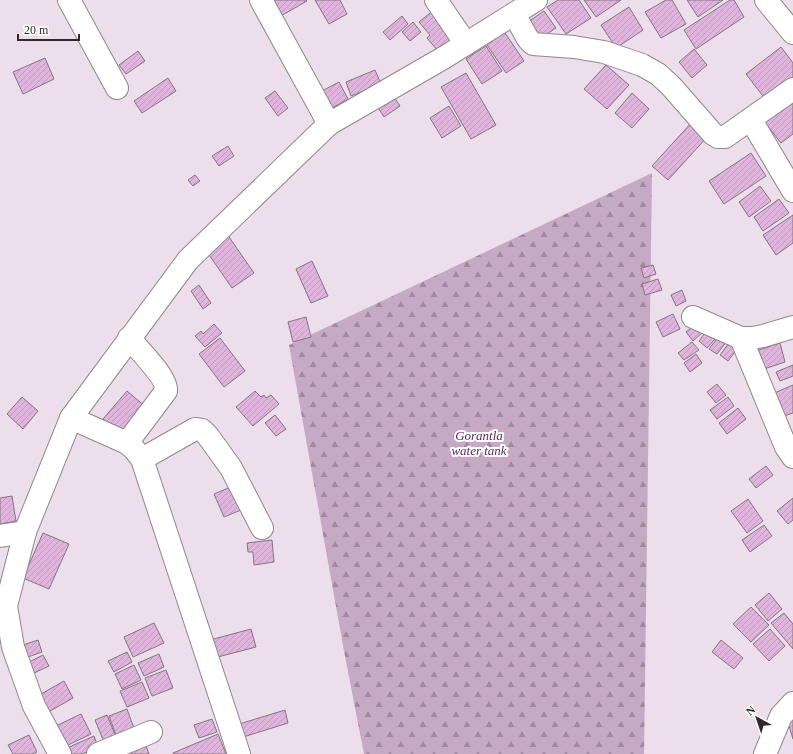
<svg xmlns="http://www.w3.org/2000/svg" width="793" height="754" font-family="'Times New Roman',serif">
<style>
.forest{fill:url(#forest-firs)}
.building{fill:url(#building-hatch);stroke:#827681}
.lines{fill:none;stroke-linecap:round;stroke-linejoin:round}
.minor-casing{stroke:#928691;stroke-width:24}
.minor{stroke:#fff;stroke-width:22}
.labels{text-anchor:middle;dominant-baseline:central;stroke-width:4;stroke-linejoin:round;paint-order:stroke}
.park-label{font-size:13px;font-style:italic;fill:#5e295c;stroke:#fff}
</style>
<defs>
<pattern id="forest-firs" width="22" height="20" patternUnits="userSpaceOnUse"><rect width="22" height="20" fill="#c6a9c4"/><path d="M5 1l3.5 6h-7zM16 11l3.5 6h-7z" fill="#a18aa0"/></pattern>
<pattern id="building-hatch" width="6" height="6" patternUnits="userSpaceOnUse"><rect width="6" height="6" fill="#e0b4dc"/><path d="M-1 1l2-2M0 6l6-6M5 7l2-2" fill="none" stroke="#c09bbd"/></pattern>
</defs>
<rect width="100%" height="100%" fill="#ecdfeb"/>
<polygon class="forest" points="652,173 644,754 364,754 344,651 289,345"/>
<g class="building">
<polygon points="270,0 306,0 307,1 279,17"/>
<polygon points="315,0 340,0 347,14 329,24"/>
<polygon points="558,0 579,0 591,18 566,34 547,7"/>
<polygon points="584,0 621,0 596,17"/>
<polygon points="666,0 672,0 686,24 661,38 645,12"/>
<polygon points="687,0 723,0 698,17"/>
<polygon points="730,0 734,0 744,17 696,49 684,30"/>
<polygon points="629,7 643,30 616,48 601,25"/>
<polygon points="435,9 455,37 438,51 427,38 430,35 419,22"/>
<polygon points="544,11 556,28 539,39 528,22"/>
<polygon points="402,16 408,24 390,40 383,32"/>
<polygon points="413,22 421,32 410,41 402,32"/>
<polygon points="503,30 524,61 506,73 485,42"/>
<polygon points="486,46 502,71 482,84 466,59"/>
<polygon points="781,47 793,63 793,79 766,100 746,74"/>
<polygon points="694,49 707,65 692,78 679,62"/>
<polygon points="138,51 145,61 126,74 119,65"/>
<polygon points="45,58 54,79 23,94 13,72"/>
<polygon points="606,65 629,85 607,109 584,89"/>
<polygon points="375,70 381,84 351,96 346,82"/>
<polygon points="466,73 496,125 471,139 441,87"/>
<polygon points="168,78 176,91 142,113 134,101"/>
<polygon points="339,82 348,99 330,109 320,92"/>
<polygon points="275,91 288,108 278,116 265,98"/>
<polygon points="632,93 649,109 632,128 615,113"/>
<polygon points="392,94 400,106 384,117 377,106"/>
<polygon points="793,97 793,134 781,143 763,120"/>
<polygon points="449,106 461,126 442,138 430,118"/>
<polygon points="692,122 708,136 668,180 652,166"/>
<polygon points="228,146 234,156 219,166 212,156"/>
<polygon points="751,153 766,176 724,204 709,181"/>
<polygon points="195,175 200,181 193,186 188,180"/>
<polygon points="760,186 771,201 749,217 739,202"/>
<polygon points="779,199 789,213 763,231 754,217"/>
<polygon points="793,215 793,243 776,255 763,235"/>
<polygon points="227,234 254,273 232,288 205,249"/>
<polygon points="312,261 328,296 311,303 296,269"/>
<polygon points="653,265 656,274 644,278 641,268"/>
<polygon points="658,279 662,290 645,295 642,284"/>
<polygon points="199,285 211,303 203,309 191,291"/>
<polygon points="682,290 686,301 676,306 671,295"/>
<polygon points="673,314 680,329 663,337 656,322"/>
<polygon points="306,317 311,337 293,342 288,322"/>
<polygon points="214,324 222,333 205,347 195,336 201,331 203,334"/>
<polygon points="696,324 703,332 693,341 686,332"/>
<polygon points="707,330 716,338 707,348 699,341"/>
<polygon points="720,335 727,341 717,354 709,349"/>
<polygon points="220,338 245,371 224,387 199,354"/>
<polygon points="692,342 699,350 684,360 678,353"/>
<polygon points="729,343 737,349 728,361 720,355"/>
<polygon points="780,343 785,362 758,371 753,352"/>
<polygon points="696,354 702,363 690,372 684,363"/>
<polygon points="793,365 793,376 780,381 776,372"/>
<polygon points="717,384 726,395 716,403 707,392"/>
<polygon points="793,385 793,413 781,417 772,394"/>
<polygon points="127,391 146,407 121,435 103,419"/>
<polygon points="255,391 261,397 264,395 266,398 271,395 279,404 253,426 236,407"/>
<polygon points="22,397 38,411 23,429 7,414"/>
<polygon points="728,397 734,406 717,419 710,410"/>
<polygon points="738,408 746,419 727,434 719,423"/>
<polygon points="275,415 286,429 276,436 265,423"/>
<polygon points="766,466 773,475 756,488 749,479"/>
<polygon points="231,487 241,510 224,517 214,494"/>
<polygon points="12,496 16,521 0,524 0,498"/>
<polygon points="793,498 793,520 788,524 777,511"/>
<polygon points="748,499 763,521 747,533 731,511"/>
<polygon points="764,525 772,536 750,552 742,540"/>
<polygon points="43,533 69,544 49,589 23,578"/>
<polygon points="272,540 274,562 254,565 253,552 248,552 247,543"/>
<polygon points="769,593 782,609 768,621 755,605"/>
<polygon points="751,607 769,625 751,642 733,624"/>
<polygon points="784,613 793,624 793,649 771,623"/>
<polygon points="154,623 164,643 133,657 124,637"/>
<polygon points="251,629 256,647 214,658 210,640"/>
<polygon points="770,629 785,646 769,661 753,644"/>
<polygon points="38,640 42,652 25,658 20,646"/>
<polygon points="721,640 743,658 734,669 712,652"/>
<polygon points="127,652 132,662 114,672 108,661"/>
<polygon points="159,654 164,667 144,676 138,663"/>
<polygon points="43,655 49,666 30,675 25,664"/>
<polygon points="134,665 141,680 122,689 115,674"/>
<polygon points="166,670 173,688 152,696 145,678"/>
<polygon points="64,681 73,698 43,715 34,698"/>
<polygon points="142,682 149,698 127,707 120,691"/>
<polygon points="127,709 135,731 117,738 109,716"/>
<polygon points="285,710 288,723 240,738 236,725"/>
<polygon points="81,714 91,734 66,746 56,726"/>
<polygon points="793,714 793,739 786,716"/>
<polygon points="107,715 116,737 104,742 95,720"/>
<polygon points="212,719 217,732 199,738 194,725"/>
<polygon points="218,734 226,754 173,754 173,753"/>
<polygon points="29,735 37,752 33,754 13,754 8,745"/>
<polygon points="94,736 98,747 82,754 69,754 67,748"/>
<polygon points="144,740 149,754 112,754"/>
</g>
<g class="lines">
<g class="minor-casing">
<g id="minor">
<polyline points="69,0 117,88"/>
<polyline points="261,0 329,124"/>
<polyline points="436,0 466,44"/>
<polyline points="766,0 793,33"/>
<polyline points="514,14 528,39 533,44 574,47 604,52 642,65 658,74 671,86 713,134 718,137 725,137 793,89"/>
<polyline points="751,120 793,191"/>
<polyline points="693,317 741,338 752,338 763,336 793,327"/>
<polyline points="741,338 786,447 793,457"/>
<polyline points="71,418 127,443 134,449 142,459 239,754"/>
<path d="M 127,443 L 166,391 C 168,378 138,349 129,338"/>
<polyline points="142,459 195,429 202,430 208,436 231,468 262,528"/>
<polyline points="0,536 25,532"/>
<polyline points="60,754 34,706 13,647 6,606 25,532 71,418 188,260 329,124 445,57 536,0"/>
<polyline points="98,754 151,732"/>
<polyline points="765,754 781,716 793,703"/>
</g>
</g>
<use href="#minor" class="minor"/>
</g>
<g class="labels">
<g class="park-label">
<text x="479" y="435">Gorantla<tspan x="479" dy="15">water tank</tspan></text>
</g>
</g>
<g transform="translate(757 718) rotate(320)" stroke="#ffffff" stroke-width="3" paint-order="stroke">
<path d="M0-3L7 15L0 10L-7 15Z" fill="#2e292e"/>
<text y="-6" font-size="11" font-weight="bold" text-anchor="middle" fill="#2e292e">N</text>
</g>
<path d="M18 34v6h61v-6" fill="none" stroke="#2e292e" stroke-width="2"/>
<text x="24" y="34" font-size="12" fill="#2e292e" stroke="#ffffff" stroke-width="3" paint-order="stroke">20 m</text>
</svg>
